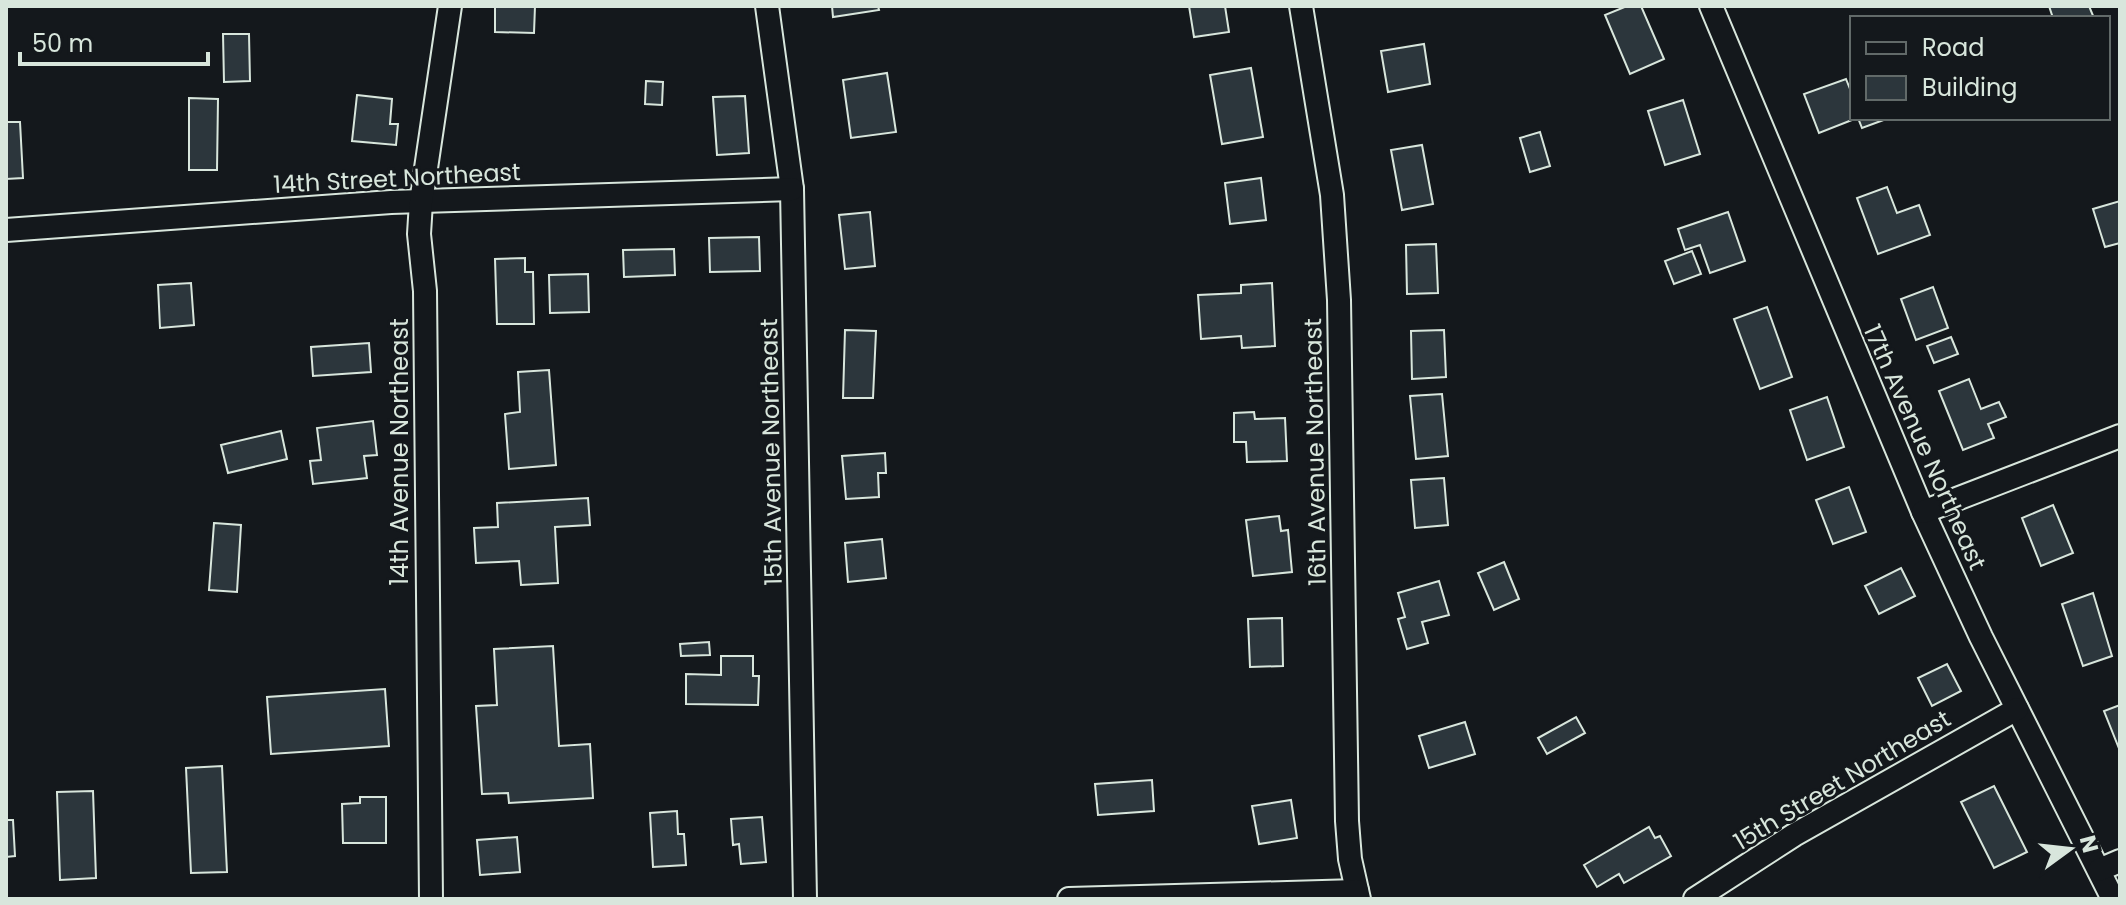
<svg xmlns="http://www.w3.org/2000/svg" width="2126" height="905" font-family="Poppins,sans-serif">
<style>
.building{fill:#2c363c;stroke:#d8e6dc;stroke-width:2}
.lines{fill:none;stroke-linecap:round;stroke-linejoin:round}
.street-casing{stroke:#d8e6dc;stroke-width:26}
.street{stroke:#14181c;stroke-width:22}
.labels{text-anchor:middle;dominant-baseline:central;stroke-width:6;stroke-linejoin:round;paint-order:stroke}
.street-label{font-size:24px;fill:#d8e6dc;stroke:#14181c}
</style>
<rect width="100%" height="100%" fill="#14181c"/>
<g class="building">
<polygon points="495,6 535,6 534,33 495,32"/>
<polygon points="832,6 878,6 879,10 833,17"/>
<polygon points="1189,6 1225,6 1229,32 1194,37"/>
<polygon points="1627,6 1641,6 1664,59 1630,74 1605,15"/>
<polygon points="2049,6 2089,6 2094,18 2053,18"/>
<polygon points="223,34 249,34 250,81 224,82"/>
<polygon points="1424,44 1430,84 1388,92 1381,51"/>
<polygon points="1251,68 1263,137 1222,144 1210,75"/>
<polygon points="887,73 896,132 851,138 843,80"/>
<polygon points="1846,79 1852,94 1852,118 1857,118 1819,133 1804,94"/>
<polygon points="646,81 663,82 662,105 645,104"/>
<polygon points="357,95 392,99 390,124 398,124 396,145 352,141"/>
<polygon points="745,96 749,153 717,155 713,97"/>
<polygon points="189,98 218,99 217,170 189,170"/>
<polygon points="1683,100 1700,154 1665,165 1648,111"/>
<polygon points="1858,118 1889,118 1862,128"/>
<polygon points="6,122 20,122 23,178 6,179"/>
<polygon points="1540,132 1550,166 1530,172 1520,138"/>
<polygon points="1422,145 1433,204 1402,210 1391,150"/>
<polygon points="1261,178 1266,220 1230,224 1225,183"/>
<polygon points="1887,187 1897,213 1919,205 1930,235 1878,254 1857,198"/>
<polygon points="2120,201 2120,243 2105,247 2093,209"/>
<polygon points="870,212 875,266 845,269 839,215"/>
<polygon points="1728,212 1745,261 1710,273 1700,245 1685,250 1678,229"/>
<polygon points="759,237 760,271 710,272 709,238"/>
<polygon points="1436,244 1438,293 1407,294 1406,245"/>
<polygon points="674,249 675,275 624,277 623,250"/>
<polygon points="1692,251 1701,274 1674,284 1665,261"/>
<polygon points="525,258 525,272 533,272 534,324 497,324 495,259"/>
<polygon points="588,274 589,312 550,313 549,275"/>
<polygon points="191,283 194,325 160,328 158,285"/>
<polygon points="1272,283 1275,346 1242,348 1241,336 1201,339 1198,295 1241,293 1241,285"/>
<polygon points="1933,287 1948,328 1916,340 1901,299"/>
<polygon points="1767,307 1792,377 1760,389 1734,319"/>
<polygon points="845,330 876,331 873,398 843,398"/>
<polygon points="1444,330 1446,377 1412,379 1411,331"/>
<polygon points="1951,337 1958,354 1934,363 1927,346"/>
<polygon points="369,343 371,372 313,376 311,347"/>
<polygon points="549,370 556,465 509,469 505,414 520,412 518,372"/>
<polygon points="1969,379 1981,409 1999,402 2006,417 1988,424 1994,438 1963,450 1939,391"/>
<polygon points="1442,394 1448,456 1416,459 1410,396"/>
<polygon points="1827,397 1844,447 1807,460 1790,410"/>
<polygon points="1254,412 1255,419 1285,418 1287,461 1247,462 1246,442 1234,442 1234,413"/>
<polygon points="373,421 377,455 364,456 367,478 313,484 310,461 321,460 317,428"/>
<polygon points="281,431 287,459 228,473 221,445"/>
<polygon points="885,453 886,473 878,473 879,497 846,499 842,456"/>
<polygon points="1444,478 1448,525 1415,528 1411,480"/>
<polygon points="1849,487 1866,532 1833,544 1816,500"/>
<polygon points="588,498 590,525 555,527 558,583 521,585 519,561 476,563 474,528 498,527 497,503"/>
<polygon points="2053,505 2073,553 2041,566 2022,518"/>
<polygon points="1279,516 1281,531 1288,530 1292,572 1253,576 1246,520"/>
<polygon points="214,523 241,525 237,592 209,590"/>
<polygon points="882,539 886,578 848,582 845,543"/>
<polygon points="1504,562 1519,599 1494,610 1478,573"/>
<polygon points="1901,568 1915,596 1879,614 1865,586"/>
<polygon points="1439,581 1449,615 1422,622 1428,643 1407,649 1398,619 1405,617 1398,593"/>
<polygon points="2093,593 2112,656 2083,666 2062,604"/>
<polygon points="1282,618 1283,666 1250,667 1248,619"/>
<polygon points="709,642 710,655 681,656 680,644"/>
<polygon points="553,646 559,746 590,744 593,798 509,803 508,793 482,794 476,706 497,705 494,649"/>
<polygon points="721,656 753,656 753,676 759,676 758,705 686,704 686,674 721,675"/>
<polygon points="1947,664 1961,691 1932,706 1918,678"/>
<polygon points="385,689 389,746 271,754 267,697"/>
<polygon points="2120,705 2120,751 2104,711"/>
<polygon points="1576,717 1585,733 1547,754 1538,738"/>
<polygon points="1465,722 1475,754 1429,768 1419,736"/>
<polygon points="222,766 227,872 191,873 186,768"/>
<polygon points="1152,780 1154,811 1098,815 1095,784"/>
<polygon points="1994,786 2027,852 1994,868 1961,802"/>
<polygon points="93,791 96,878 60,880 57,792"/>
<polygon points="360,797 386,797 386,843 343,843 342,804 360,803"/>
<polygon points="1291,800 1297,838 1259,844 1252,806"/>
<polygon points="677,811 678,834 684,834 686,865 653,867 650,813"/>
<polygon points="762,817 766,862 741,864 739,844 733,845 731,819"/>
<polygon points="6,820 13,820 15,856 6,857"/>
<polygon points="1649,827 1655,838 1660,836 1671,856 1624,883 1619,874 1597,887 1584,865"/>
<polygon points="517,837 520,872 480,875 477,840"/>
</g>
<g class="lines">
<g class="street-casing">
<g id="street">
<polyline points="767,6 792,189 805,899"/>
<polyline points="1301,6 1332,195 1339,300 1347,821 1350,859 1359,899"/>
<polyline points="1711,6 1923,512 1981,637 2113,899"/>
<polyline points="6,230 391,202 792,189"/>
<polyline points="1923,512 2120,436"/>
<polyline points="2099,870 2120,861"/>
<polyline points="431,899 425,291 419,234 421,202 450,6"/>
<polyline points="1069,899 1357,891"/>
<polyline points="1695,899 1794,835 2017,709"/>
</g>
</g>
<use href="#street" class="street"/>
</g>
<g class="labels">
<g class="street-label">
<text transform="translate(397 178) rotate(-3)">14th Street Northeast</text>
<text transform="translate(1925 447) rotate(66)">17th Avenue Northeast</text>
<text transform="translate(399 452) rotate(-90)">14th Avenue Northeast</text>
<text transform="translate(771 452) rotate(-91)">15th Avenue Northeast</text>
<text transform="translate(1315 452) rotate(-91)">16th Avenue Northeast</text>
<text transform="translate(1842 780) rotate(-31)">15th Street Northeast</text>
</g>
</g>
<rect width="2126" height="905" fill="none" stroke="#d8e6dc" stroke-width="16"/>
<rect x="1850" y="16" width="260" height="104" fill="#14181c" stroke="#626a69" stroke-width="2"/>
<rect x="1866" y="42" width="40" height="12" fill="#14181c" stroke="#626a69" stroke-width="2"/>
<text x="1922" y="56" font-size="24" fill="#d8e6dc">Road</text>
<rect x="1866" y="76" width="40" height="24" fill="#2c363c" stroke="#626a69" stroke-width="2"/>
<text x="1922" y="96" font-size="24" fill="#d8e6dc">Building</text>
<g transform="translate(2070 849) rotate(75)" stroke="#14181c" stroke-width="6" paint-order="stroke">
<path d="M0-6L14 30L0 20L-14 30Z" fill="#d8e6dc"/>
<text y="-12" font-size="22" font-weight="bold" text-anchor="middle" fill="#d8e6dc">N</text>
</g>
<path d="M20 52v12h188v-12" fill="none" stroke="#d8e6dc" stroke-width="4"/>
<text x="32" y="52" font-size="24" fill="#d8e6dc" stroke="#14181c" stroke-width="6" paint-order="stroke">50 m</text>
</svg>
